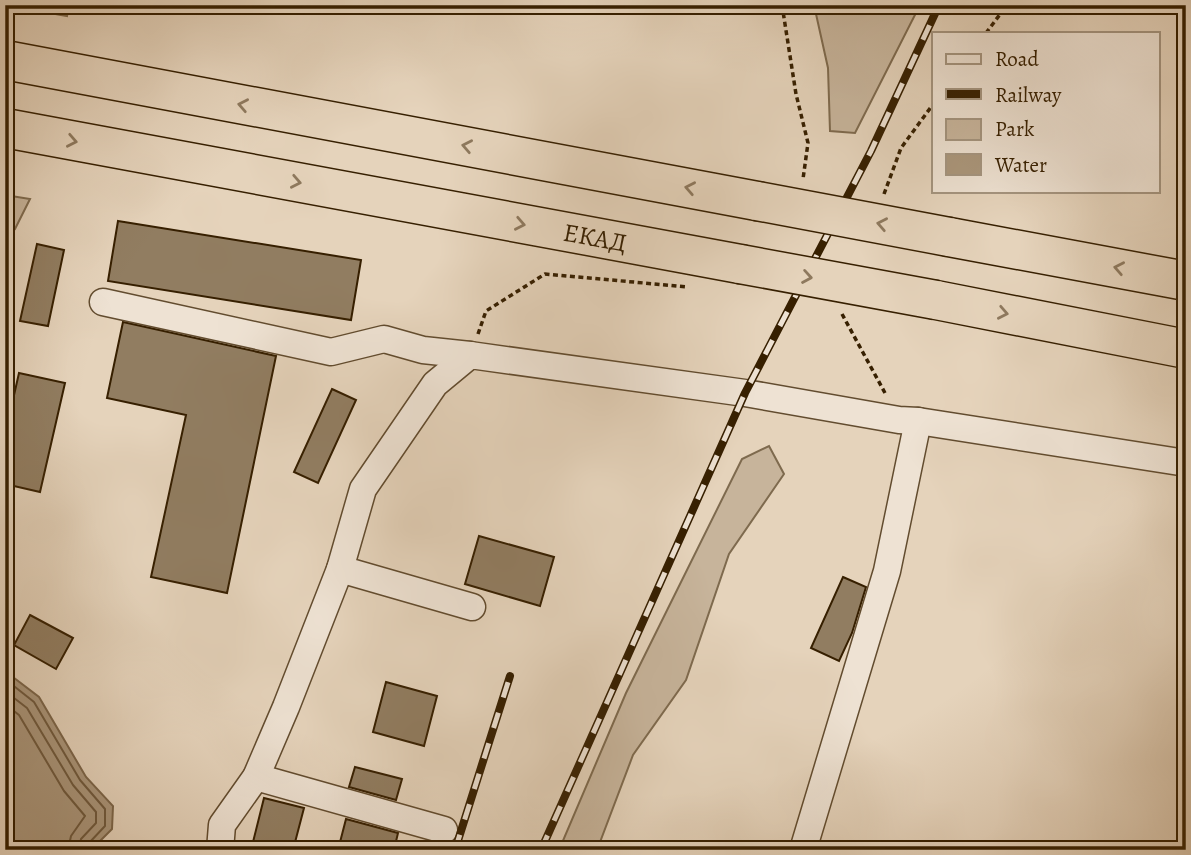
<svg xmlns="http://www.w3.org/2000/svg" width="1191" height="855" font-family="Alegreya,serif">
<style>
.green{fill:#c7b49b;stroke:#7e6a4e;stroke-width:2}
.water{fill:#aa967b;stroke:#7c664a;stroke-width:2}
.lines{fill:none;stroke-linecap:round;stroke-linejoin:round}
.shore{stroke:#705a3e;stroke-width:2}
.building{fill:#917d61;stroke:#361f00;stroke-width:2}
.minor-casing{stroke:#624c2f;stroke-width:29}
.highway-casing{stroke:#361f00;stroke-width:41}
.path{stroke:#361f00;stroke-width:3.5;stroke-dasharray:5 3.5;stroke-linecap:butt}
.minor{stroke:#eee2d3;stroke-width:26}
.highway{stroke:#e5d3bb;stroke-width:38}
.rail-casing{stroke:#361f00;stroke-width:8}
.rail{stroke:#eee2d3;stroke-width:5;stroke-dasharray:16;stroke-linecap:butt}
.highway-bridge-casing{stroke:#361f00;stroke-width:41;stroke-linecap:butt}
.highway-bridge{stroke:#e5d3bb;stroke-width:38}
.oneway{stroke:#8e795e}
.labels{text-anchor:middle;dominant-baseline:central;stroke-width:6;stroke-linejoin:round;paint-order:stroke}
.street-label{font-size:26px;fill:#361f00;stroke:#eee2d3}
</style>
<rect width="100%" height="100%" fill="#e5d3bb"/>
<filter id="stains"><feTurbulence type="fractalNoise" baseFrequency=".00286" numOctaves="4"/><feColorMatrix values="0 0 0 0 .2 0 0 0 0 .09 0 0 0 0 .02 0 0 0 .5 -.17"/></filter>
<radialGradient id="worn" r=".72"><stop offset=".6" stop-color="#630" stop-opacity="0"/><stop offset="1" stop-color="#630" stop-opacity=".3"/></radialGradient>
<g class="green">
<polygon points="5,5 69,5 67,16"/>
<polygon points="814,5 920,5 855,133 830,131 828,68"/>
<polygon points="5,195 30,199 15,229 5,226"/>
<polygon points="769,446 784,474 729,554 686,680 633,755 597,850 559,850 626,693 742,459"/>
</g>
<polygon class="water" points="5,671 39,697 86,777 113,806 112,829 91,850 21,850 5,830"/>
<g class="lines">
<g class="shore">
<polyline points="5,679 34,702 80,780 105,809 105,826 89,843 88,850"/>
<polyline points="5,691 27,708 73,785 96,812 96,823 81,839 79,850"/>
<polyline points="5,704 19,715 64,791 85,816 71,836 68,850"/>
</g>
</g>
<g class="building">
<polygon points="118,221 361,260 351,320 108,281"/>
<polygon points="37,244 64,250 48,326 20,321"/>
<polygon points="123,322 276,356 227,593 151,577 186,415 107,398"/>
<polygon points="19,373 65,383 40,492 5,484 5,435"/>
<polygon points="332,389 356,400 318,483 294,472"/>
<polygon points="479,536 554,557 540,606 465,584"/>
<polygon points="843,577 866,587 852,633 839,661 811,648"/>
<polygon points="30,615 73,638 56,669 14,645"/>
<polygon points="386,682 437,696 424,746 373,732"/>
<polygon points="355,767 402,779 396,800 349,787"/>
<polygon points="264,798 304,808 293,850 251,850"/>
<polygon points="346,819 398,833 394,850 338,850"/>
</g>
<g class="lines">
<g class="minor-casing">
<g id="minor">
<polyline points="103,302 331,352 384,339 423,350 470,355"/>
<polyline points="340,569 472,607"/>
<polyline points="256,777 444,830"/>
<polyline points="220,850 222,825 256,777 286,707 340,569 363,489 435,384 470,355 745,393 899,420 918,421 1186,463"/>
<polyline points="803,850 887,571 918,421"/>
</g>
</g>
<g class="highway-casing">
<g id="highway">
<polyline points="5,60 757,201"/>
<path id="s1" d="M 5,128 L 740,264"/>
<polyline points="949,237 1186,281"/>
<polyline points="936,300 1186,349"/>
</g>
</g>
<g class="path">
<polyline points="782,5 796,94 808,143 803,179"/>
<polyline points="986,33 1007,5"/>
<polyline points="884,194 901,148 934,103"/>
<polyline points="842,314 885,393"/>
<polyline points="478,334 486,311 545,274 688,287"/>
</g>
<use href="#minor" class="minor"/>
<use href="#highway" class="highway"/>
<g class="rail-casing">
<g id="rail">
<polyline points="455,850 510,676"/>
<polyline points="541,850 745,393 871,151 939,5"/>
</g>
</g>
<use href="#rail" class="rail"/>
<g class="highway-bridge-casing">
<g id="highway-bridge">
<polyline points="757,201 949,237"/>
<polyline points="740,264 936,300"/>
</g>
</g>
<use href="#highway-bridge" class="highway-bridge"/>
</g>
<defs><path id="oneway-chevron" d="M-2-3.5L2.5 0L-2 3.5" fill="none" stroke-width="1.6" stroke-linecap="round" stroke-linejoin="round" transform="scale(1.75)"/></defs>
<g class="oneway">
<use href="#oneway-chevron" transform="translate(243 105) rotate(-169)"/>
<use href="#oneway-chevron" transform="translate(72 141) rotate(11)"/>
<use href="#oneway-chevron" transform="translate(467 146) rotate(-169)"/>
<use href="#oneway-chevron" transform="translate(296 182) rotate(11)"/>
<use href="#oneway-chevron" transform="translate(690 188) rotate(-169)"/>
<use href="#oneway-chevron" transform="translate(520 224) rotate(11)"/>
<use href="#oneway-chevron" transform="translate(882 224) rotate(-169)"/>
<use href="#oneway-chevron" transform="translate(1119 268) rotate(-169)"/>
<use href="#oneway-chevron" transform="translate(807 277) rotate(10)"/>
<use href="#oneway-chevron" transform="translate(1003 313) rotate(11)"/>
</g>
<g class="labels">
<g class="street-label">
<text stroke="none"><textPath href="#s1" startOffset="600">ЕКАД</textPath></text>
</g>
</g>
<rect width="1191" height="855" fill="none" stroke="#e5d3bb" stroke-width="28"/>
<rect x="7" y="7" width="1177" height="841" fill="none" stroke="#361f00" stroke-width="3.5"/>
<rect x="14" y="14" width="1163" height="827" fill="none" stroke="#361f00" stroke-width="2"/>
<rect x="932" y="32" width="228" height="161" fill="#eee2d3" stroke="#a4947f" stroke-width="2"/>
<rect x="946" y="54" width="35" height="10" fill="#eee2d3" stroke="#a4947f" stroke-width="2"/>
<text x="995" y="66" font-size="21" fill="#361f00">Road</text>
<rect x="946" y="89" width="35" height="10" fill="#361f00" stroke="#a4947f" stroke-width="2"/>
<text x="995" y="102" font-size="21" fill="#361f00">Railway</text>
<rect x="946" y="119" width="35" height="21" fill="#c7b49b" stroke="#a4947f" stroke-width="2"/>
<text x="995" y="136" font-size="21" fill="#361f00">Park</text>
<rect x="946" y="154" width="35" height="21" fill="#aa967b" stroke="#a4947f" stroke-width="2"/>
<text x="995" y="172" font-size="21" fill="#361f00">Water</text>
<rect width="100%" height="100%" filter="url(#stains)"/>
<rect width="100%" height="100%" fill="url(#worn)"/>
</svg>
